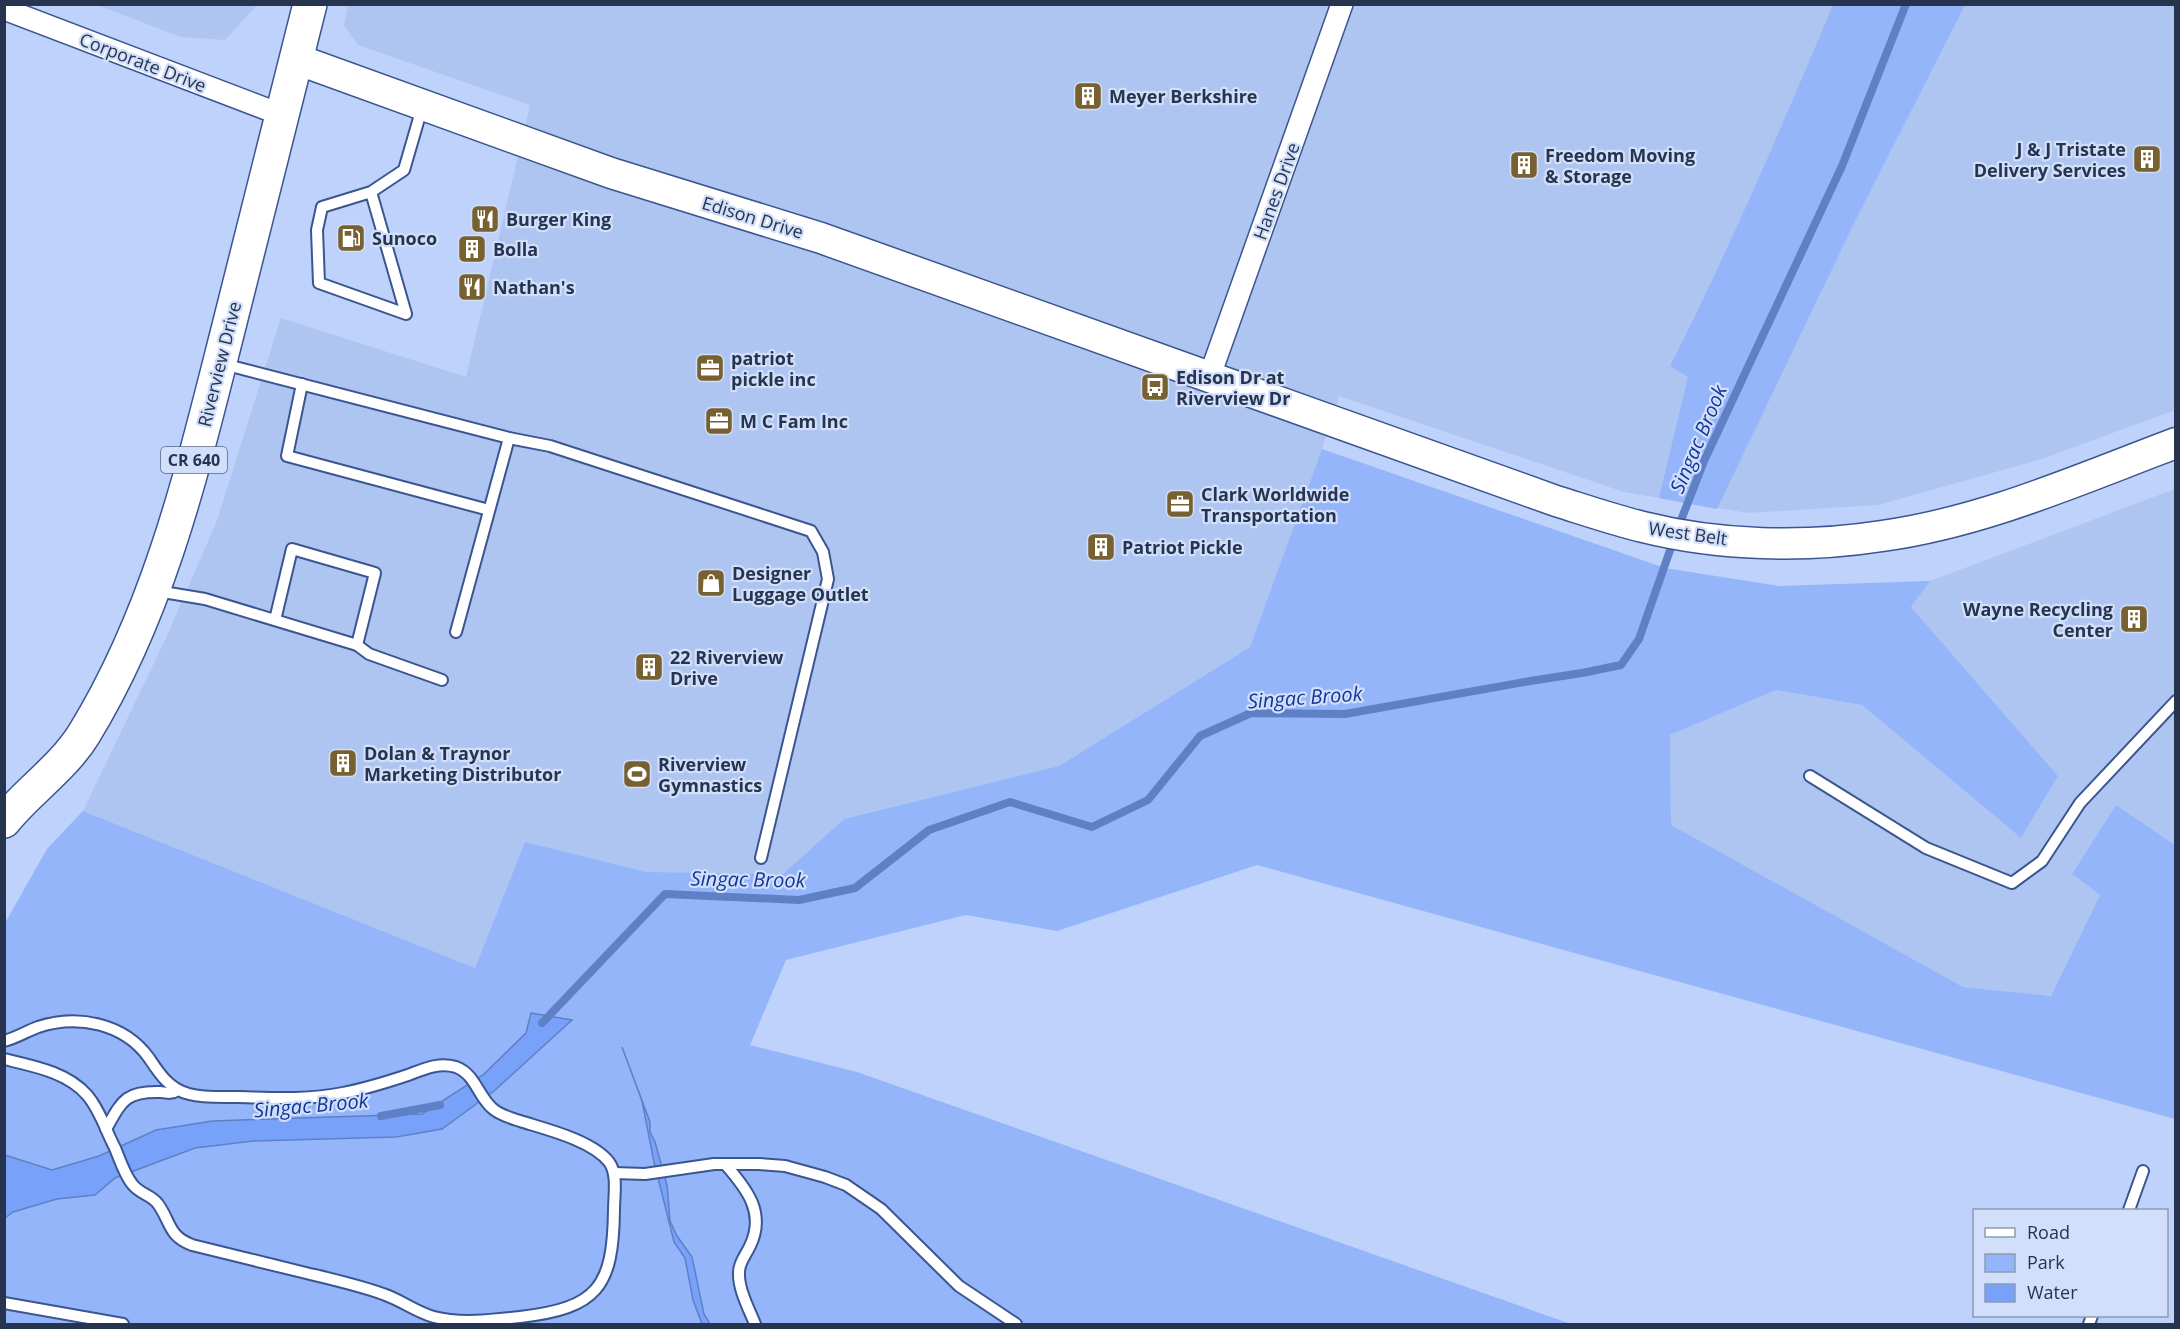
<svg xmlns="http://www.w3.org/2000/svg" width="2180" height="1329" font-family="'Open Sans',sans-serif">
<style>
.built{fill:#afc5f1}
.green{fill:#94b5f9}
.water{fill:#78a1f9;stroke:#6080c6;stroke-width:1.5}
.lines{fill:none;stroke-linecap:round;stroke-linejoin:round}
.stream{stroke:#6080c6;stroke-width:8}
.lane-casing{stroke:#3b5590;stroke-width:14}
.street-casing{stroke:#3b5590;stroke-width:24}
.secondary-casing{stroke:#3b5590;stroke-width:33}
.primary-casing{stroke:#3b5590;stroke-width:36}
.lane{stroke:#fff;stroke-width:10}
.street{stroke:#fff;stroke-width:21}
.secondary{stroke:#fff;stroke-width:30}
.primary{stroke:#fff;stroke-width:33}
.labels{text-anchor:middle;dominant-baseline:central;stroke-width:4.5;stroke-linejoin:round;paint-order:stroke}
.shield{fill:#d1dffb;stroke:#5a6783;stroke-width:1.5}
.shield-label{font-size:16px;font-weight:bold;fill:#27344f}
.street-label{font-size:18px;fill:#27344f;stroke:#d1dffb}
.poi-label{font-size:18px;font-weight:bold;fill:#27344f;stroke:#d1dffb;text-anchor:start}
.water-label{font-size:20px;font-style:italic;fill:#123599;stroke:#d1dffb}
</style>
<rect width="100%" height="100%" fill="#bed2fb"/>
<g class="built">
<polygon points="97,5 257,4 257,5 225,40 181,37"/>
<polygon points="348,5 2175,5 2175,410 2042,459 1878,505 1748,513 1624,492 1339,396 1322,449 1250,647 1059,766 844,819 783,874 647,872 525,842 475,968 83,811 165,640 216,523 281,318 466,377 530,105 358,45 344,25"/>
<polygon points="2175,489 2175,845 2116,805 2072,874 2100,895 2051,996 1963,987 1671,826 1670,735 1776,690 1862,705 2021,838 2058,776 1911,607 1930,581"/>
</g>
<g class="green">
<path d="M 1833,5 L 1965,5 L 1855,221 L 1717,509 L 1659,498 L 1688,377 L 1670,366 C 1730,248 1782,126 1833,5 Z"/>
<polygon points="1322,449 1665,568 1779,586 1930,581 1911,607 2058,776 2021,838 1862,705 1776,690 1670,735 1671,825 1963,987 2051,996 2100,895 2072,874 2116,805 2175,845 2175,1119 1257,865 1057,931 966,915 786,960 750,1045 857,1072 1571,1324 5,1324 5,923 47,849 83,811 475,968 525,842 647,872 783,874 844,819 1059,766 1250,647"/>
</g>
<g class="water">
<polygon points="531,1013 572,1020 494,1091 442,1129 396,1137 253,1141 195,1148 115,1178 95,1195 57,1199 13,1212 5,1218 5,1155 52,1170 99,1156 156,1130 212,1121 422,1114 483,1075 526,1033"/>
<polygon points="622,1047 650,1122 650,1132 655,1142 667,1185 670,1221 677,1236 692,1257 704,1314 710,1324 702,1324 693,1300 685,1258 674,1242 654,1162 642,1101"/>
</g>
<g class="lines">
<g class="stream">
<polyline points="1678,528 1704,461 1842,166 1906,4"/>
<polyline points="542,1023 665,894 799,900 855,888 929,830 1010,802 1092,827 1148,800 1200,736 1251,713 1345,714 1530,681 1582,673 1621,665 1639,639 1674,539"/>
<polyline points="381,1116 440,1105"/>
</g>
<g class="lane-casing">
<g id="lane">
<polyline points="371,192 406,314 319,283 317,230 322,207 371,192 404,170 422,108"/>
<polyline points="223,364 509,438 550,446 811,531 823,552 828,579 761,858"/>
<polyline points="302,384 287,456 489,510"/>
<polyline points="157,591 205,599 357,645 375,573 292,549 275,620"/>
<polyline points="456,632 509,438"/>
<polyline points="357,645 369,654 442,680"/>
<polyline points="1810,776 1926,848 2012,883 2042,861 2080,803 2176,701"/>
<path d="M 4,1041 C 16,1038 27,1031 38,1027 C 77,1014 124,1023 149,1058 C 159,1073 169,1089 189,1094 C 204,1098 222,1097 238,1097 C 272,1098 309,1100 343,1093 C 364,1089 387,1082 408,1075 C 424,1069 438,1062 456,1067 C 475,1074 478,1096 492,1108 C 499,1115 511,1118 520,1121 C 545,1129 592,1140 609,1162 C 618,1174 614,1195 614,1210 C 613,1287 598,1308 520,1317 C 493,1320 460,1324 434,1317 C 416,1312 401,1300 383,1294 C 358,1285 331,1279 306,1273 C 268,1264 230,1254 192,1245 C 168,1236 171,1222 158,1204 C 152,1195 140,1194 133,1185 C 125,1176 120,1160 115,1148 C 106,1131 100,1110 87,1095 C 67,1072 33,1066 4,1059"/>
<path d="M 106,1129 C 122,1101 125,1091 160,1092 C 167,1093 172,1094 178,1090"/>
<path d="M 725,1164 C 747,1189 766,1213 750,1246 C 746,1255 739,1262 739,1272 C 738,1289 749,1309 755,1324"/>
<polyline points="614,1173 645,1174 714,1164 759,1164 785,1166 825,1177 846,1185 881,1209 959,1286 1016,1324"/>
<polyline points="2129,1210 2143,1171"/>
<polyline points="4,1303 123,1324"/>
<polyline points="2089,1324 2092,1316"/>
</g>
</g>
<g class="street-casing">
<g id="street">
<polyline points="4,9 282,115"/>
<polyline points="1209,378 1342,4"/>
</g>
</g>
<g class="secondary-casing">
<path id="secondary" d="M 296,59 L 611,173 L 821,238 L 1556,501 C 1585,510 1614,520 1643,527 C 1719,546 1805,548 1882,536 C 1984,522 2080,479 2176,443"/>
</g>
<g class="primary-casing">
<path id="primary" d="M 4,821 C 28,791 63,768 84,734 C 159,612 192,472 227,334 C 254,224 282,114 310,4"/>
</g>
<use href="#lane" class="lane"/>
<use href="#street" class="street"/>
<use href="#secondary" class="secondary"/>
<use href="#primary" class="primary"/>
</g>
<defs>
<g id="building-square" transform="scale(1.5)"><rect x="-9" y="-9" width="18" height="18" rx="4" fill="#786131" stroke="#d1dffb"/><path d="M-4-6H4V6H1V3H-1V6H-4ZM-2.5-4.3h1.7v1.8h-1.7ZM.8-4.3h1.7v1.8H.8ZM-2.5-1h1.7V.8h-1.7ZM.8-1h1.7V.8H.8Z" fill="#fff"/></g>
<g id="restaurant-square" transform="scale(1.5)"><rect x="-9" y="-9" width="18" height="18" rx="4" fill="#786131" stroke="#d1dffb"/><path d="M-5-6h1v4h1v-4h1v4h1v-4h1v5L-1.5 .5V6h-2V.5L-5-1ZM5-6V6H3V1.5H1.5Q1.5-4 5-6Z" fill="#fff"/></g>
<g id="fuel-square" transform="scale(1.5)"><rect x="-9" y="-9" width="18" height="18" rx="4" fill="#786131" stroke="#d1dffb"/><path d="M-5.5-6h7V0h2V4h1.3V-2.5L3-4.5l.8-.8L6-3V5H2.5V1h-1V6h-7ZM-4.2-4.7v3.2H.2V-4.7Z" fill="#fff"/></g>
<g id="office-square" transform="scale(1.5)"><rect x="-9" y="-9" width="18" height="18" rx="4" fill="#786131" stroke="#d1dffb"/><path d="M-6-3h4V-5.5h4V-3h4V5H-6ZM-1-4.5V-3h2v-1.5ZM-6 0V1H6V0Z" fill="#fff"/></g>
<g id="bus-square" transform="scale(1.5)"><rect x="-9" y="-9" width="18" height="18" rx="4" fill="#786131" stroke="#d1dffb"/><path d="M-5-6H5V4H4V6H2V4H-2V6H-4V4H-5ZM-3.5-4V0h7V-4ZM-3.5 1.2v1.5H-2V1.2ZM2 1.2v1.5H3.5V1.2Z" fill="#fff"/></g>
<g id="shop-square" transform="scale(1.5)"><rect x="-9" y="-9" width="18" height="18" rx="4" fill="#786131" stroke="#d1dffb"/><path d="M-5-2.5h2.3a2.7 3.5 0 0 1 5.4 0H5L5.5 6h-11ZM-1.5-2.5h3a1.5 2.3 0 0 0-3 0Z" fill="#fff"/></g>
<g id="stadium-square" transform="scale(1.5)"><rect x="-9" y="-9" width="18" height="18" rx="4" fill="#786131" stroke="#d1dffb"/><path d="M0-5a6.5 5 0 1 0 0 10a6.5 5 0 1 0 0-10ZM-3.5-1.8h7v3.6h-7Z" fill="#fff"/></g>
</defs>
<g fill-rule="evenodd">
<use href="#building-square" x="1088" y="96"/>
<use href="#building-square" x="2147" y="159"/>
<use href="#building-square" x="1524" y="165"/>
<use href="#restaurant-square" x="485" y="219"/>
<use href="#fuel-square" x="351" y="238"/>
<use href="#building-square" x="472" y="249"/>
<use href="#restaurant-square" x="472" y="287"/>
<use href="#office-square" x="710" y="368"/>
<use href="#bus-square" x="1155" y="387"/>
<use href="#office-square" x="719" y="421"/>
<use href="#office-square" x="1180" y="504"/>
<use href="#building-square" x="1101" y="547"/>
<use href="#shop-square" x="711" y="583"/>
<use href="#building-square" x="2134" y="619"/>
<use href="#building-square" x="649" y="667"/>
<use href="#building-square" x="343" y="763"/>
<use href="#stadium-square" x="637" y="774"/>
</g>
<g class="labels">
<rect class="shield" x="161" y="447" width="66" height="26" rx="4.5"/>
<g class="shield-label">
<text x="194" y="460">CR 640</text>
</g>
<g class="street-label">
<text transform="translate(143 62) rotate(21)">Corporate Drive</text>
<text transform="translate(1276 191) rotate(-70)">Hanes Drive</text>
<text transform="translate(753 217) rotate(17)">Edison Drive</text>
<text transform="translate(219 364) rotate(-76)">Riverview Drive</text>
<text transform="translate(1688 533) rotate(8)">West Belt</text>
</g>
<g class="poi-label">
<text x="1109" y="96">Meyer Berkshire</text>
<text x="2126" y="149" text-anchor="end">J &amp; J Tristate<tspan x="2126" dy="21">Delivery Services</tspan></text>
<text x="1545" y="155">Freedom Moving<tspan x="1545" dy="21">&amp; Storage</tspan></text>
<text x="506" y="219">Burger King</text>
<text x="372" y="238">Sunoco</text>
<text x="493" y="249">Bolla</text>
<text x="493" y="287">Nathan's</text>
<text x="731" y="358">patriot<tspan x="731" dy="21">pickle inc</tspan></text>
<text x="1176" y="377">Edison Dr at<tspan x="1176" dy="21">Riverview Dr</tspan></text>
<text x="740" y="421">M C Fam Inc</text>
<text x="1201" y="494">Clark Worldwide<tspan x="1201" dy="21">Transportation</tspan></text>
<text x="1122" y="547">Patriot Pickle</text>
<text x="732" y="573">Designer<tspan x="732" dy="21">Luggage Outlet</tspan></text>
<text x="2113" y="609" text-anchor="end">Wayne Recycling<tspan x="2113" dy="21">Center</tspan></text>
<text x="670" y="657">22 Riverview<tspan x="670" dy="21">Drive</tspan></text>
<text x="364" y="753">Dolan &amp; Traynor<tspan x="364" dy="21">Marketing Distributor</tspan></text>
<text x="658" y="764">Riverview<tspan x="658" dy="21">Gymnastics</tspan></text>
</g>
<g class="water-label">
<text transform="translate(1698 439) rotate(-67)">Singac Brook</text>
<text transform="translate(1305 697) rotate(-4)">Singac Brook</text>
<text transform="translate(748 879) rotate(1)">Singac Brook</text>
<text transform="translate(311 1105) rotate(-5)">Singac Brook</text>
</g>
</g>
<rect width="2180" height="1329" fill="none" stroke="#27344f" stroke-width="12"/>
<rect x="1973" y="1209" width="195" height="108" fill="#d1dffb" stroke="#8d9bb6" stroke-width="1.5"/>
<rect x="1985" y="1228" width="30" height="9" fill="#ffffff" stroke="#8d9bb6" stroke-width="1.5"/>
<text x="2027" y="1239" font-size="18" fill="#27344f">Road</text>
<rect x="1985" y="1254" width="30" height="18" fill="#94b5f9" stroke="#8d9bb6" stroke-width="1.5"/>
<text x="2027" y="1269" font-size="18" fill="#27344f">Park</text>
<rect x="1985" y="1284" width="30" height="18" fill="#78a1f9" stroke="#8d9bb6" stroke-width="1.5"/>
<text x="2027" y="1299" font-size="18" fill="#27344f">Water</text>
</svg>
